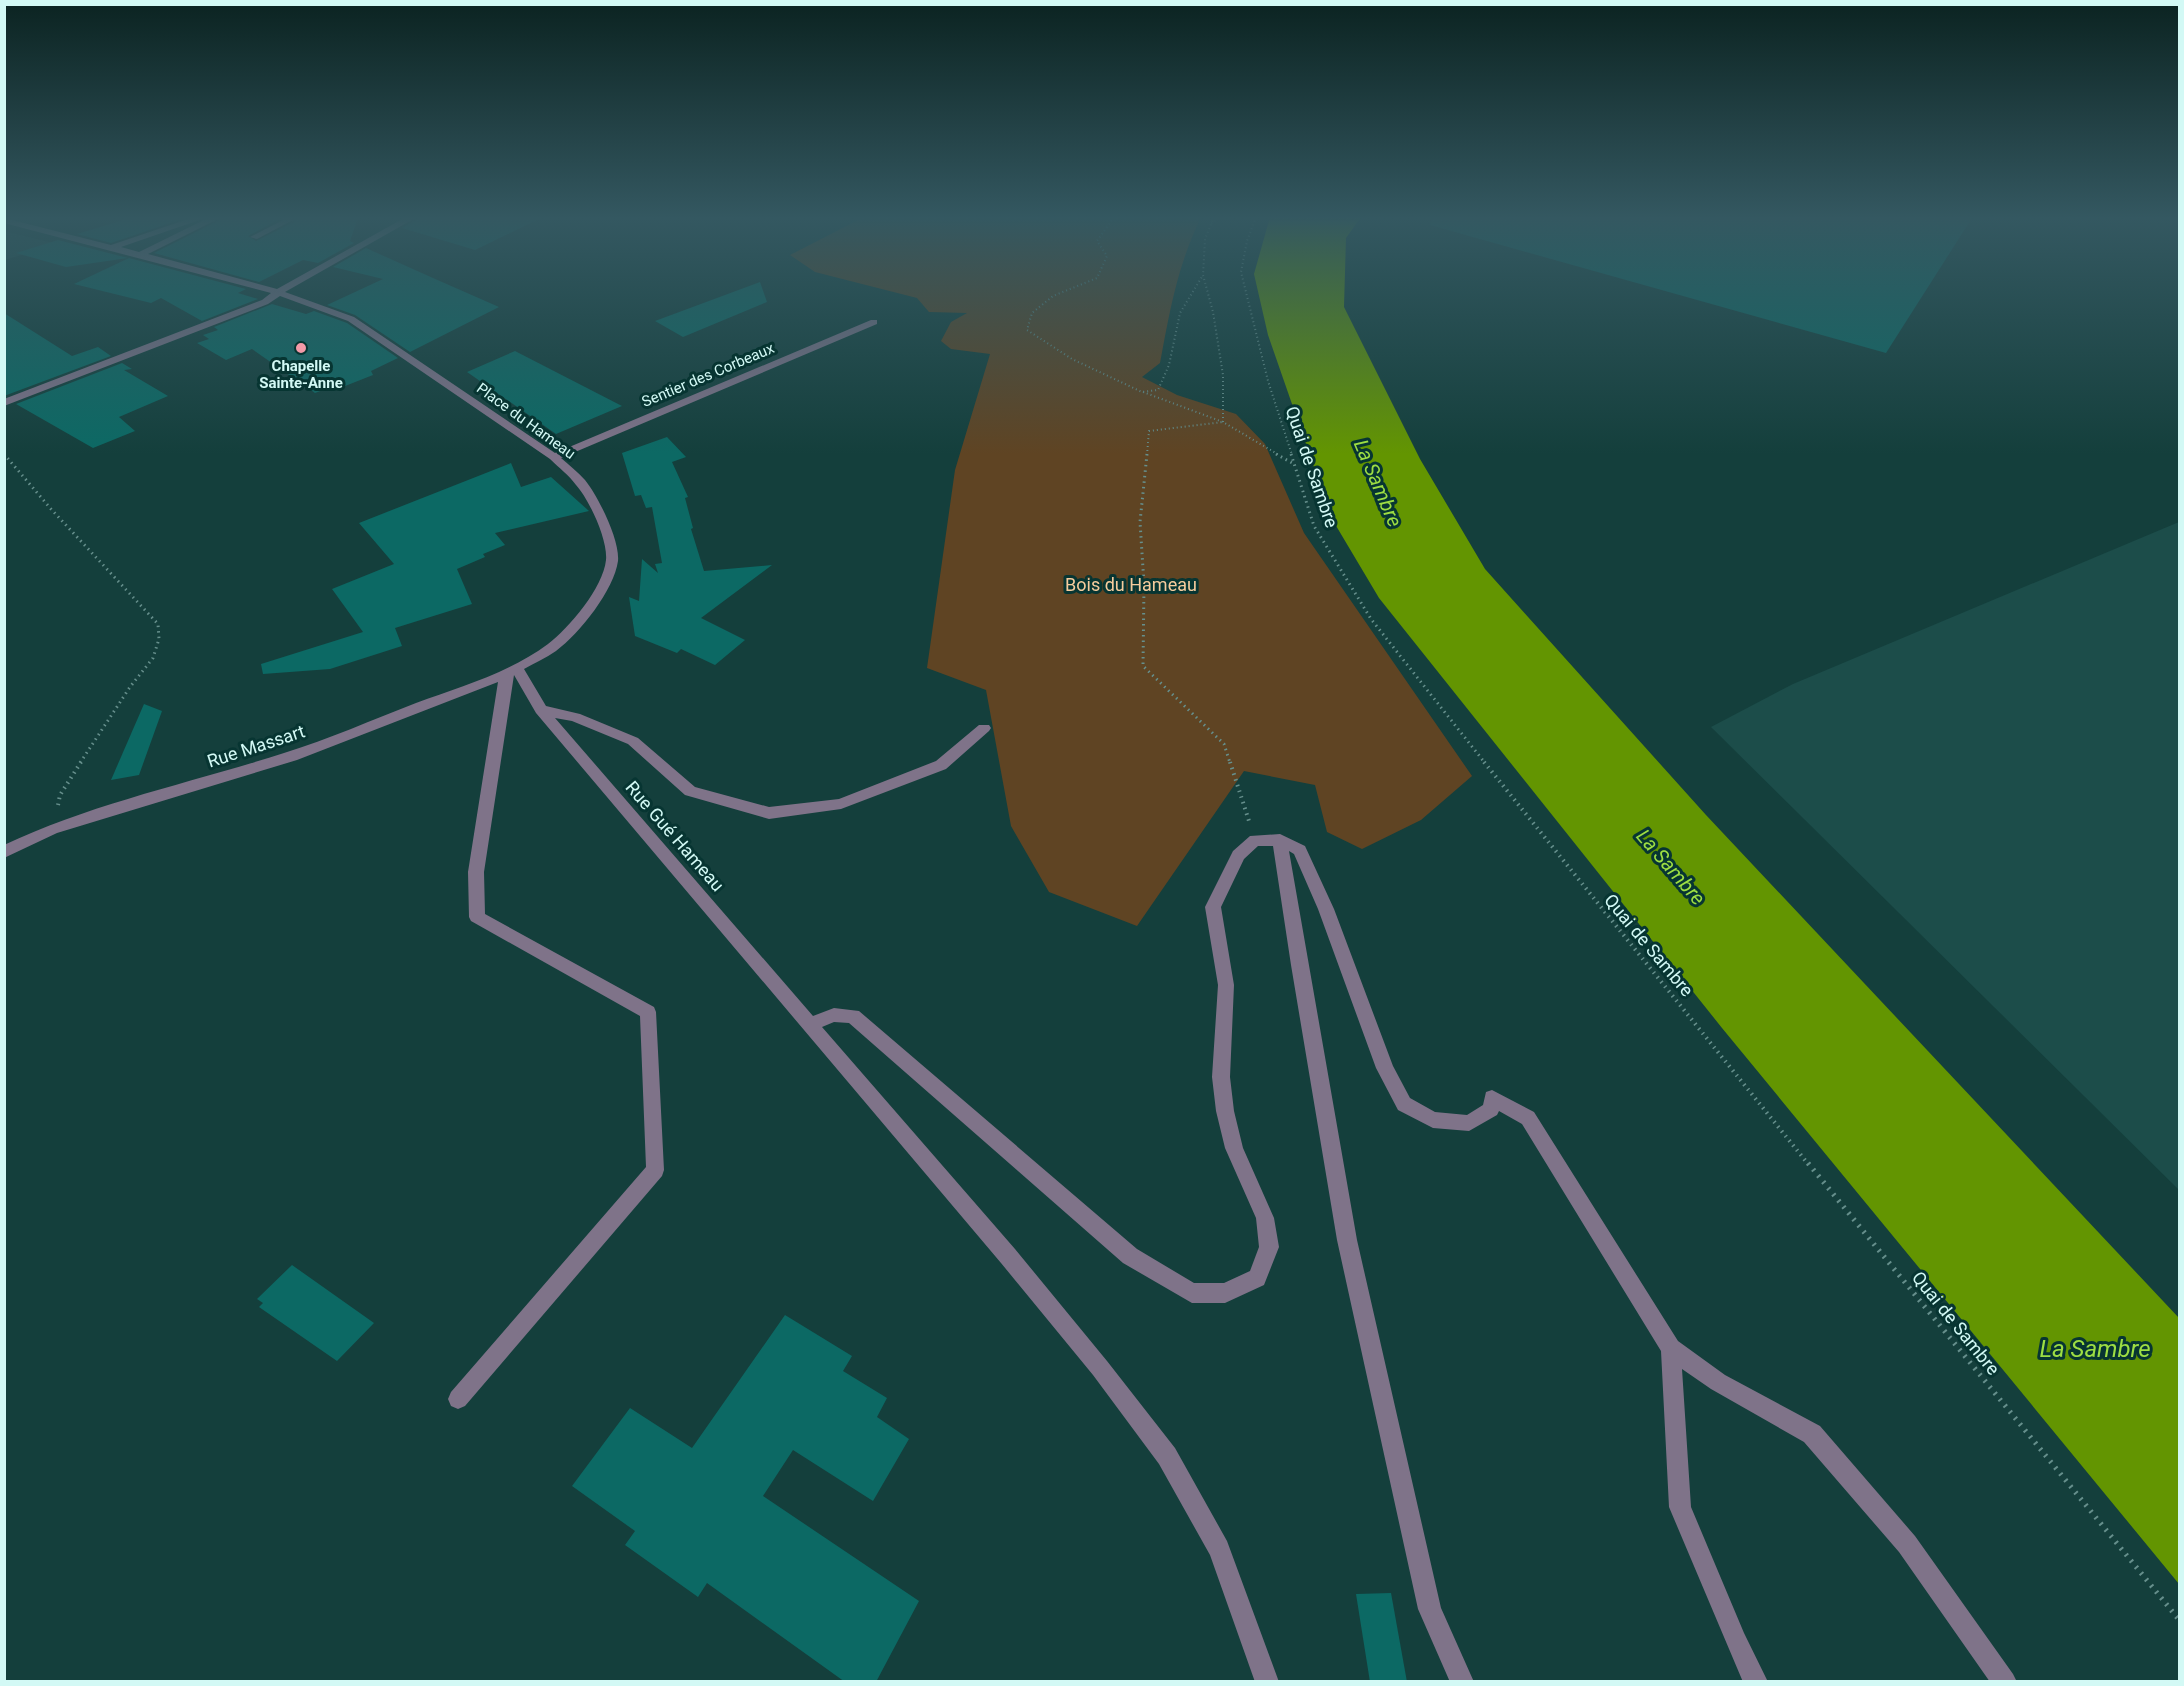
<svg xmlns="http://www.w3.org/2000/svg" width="2184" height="1686" font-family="Roboto,sans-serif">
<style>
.built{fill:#1c4d4a}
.green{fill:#5f4423}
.water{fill:#639501}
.building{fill:#0c6964}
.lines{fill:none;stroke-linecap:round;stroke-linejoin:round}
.path-far3{stroke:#668f8c;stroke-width:2;stroke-dasharray:1 3;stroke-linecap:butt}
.path-far2{stroke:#668f8c;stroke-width:3;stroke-dasharray:1.5 4;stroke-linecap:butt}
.path-far1{stroke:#668f8c;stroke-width:4;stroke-dasharray:1.5 4.5;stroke-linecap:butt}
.path{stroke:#668f8c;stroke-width:5;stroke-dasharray:2 6;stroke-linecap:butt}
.minor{fill:#7f7389;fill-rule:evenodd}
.poi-dot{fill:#f39aa8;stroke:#073532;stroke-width:2}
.labels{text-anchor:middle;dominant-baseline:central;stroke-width:6;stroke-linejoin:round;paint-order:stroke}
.far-poi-label{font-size:15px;font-weight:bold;fill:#d3f9f5;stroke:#073532}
.far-street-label{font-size:15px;fill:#d3f9f5;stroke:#073532}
.street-label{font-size:18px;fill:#d3f9f5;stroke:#073532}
.park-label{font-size:18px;fill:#f6cc9d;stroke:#073532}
.water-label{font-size:20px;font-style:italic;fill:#9dde43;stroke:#073532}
.near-water-label{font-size:24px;font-style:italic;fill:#9dde43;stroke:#073532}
</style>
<rect width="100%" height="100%" fill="#143f3c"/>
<g class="built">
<polygon points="4,231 57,244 5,260"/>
<polygon points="2179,522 2179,1190 1711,727 1793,684"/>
</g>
<path class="green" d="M 864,217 L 1201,217 C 1177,267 1170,310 1160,363 L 1142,377 L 1177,395 L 1236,414 L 1265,444 L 1304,533 L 1472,776 L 1421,820 L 1362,849 L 1327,832 L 1315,785 L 1244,771 L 1137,926 L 1049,892 L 1011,826 L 986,690 L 927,668 L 955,470 L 990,354 L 951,349 L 941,341 L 951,322 L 967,313 L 929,312 L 917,298 L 815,272 L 790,255 Z"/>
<polygon class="water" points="1270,217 1361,217 1346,238 1344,307 1420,459 1485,569 1706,815 2179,1318 2179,1584 1722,1028 1379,598 1332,519 1268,335 1254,274"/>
<g class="building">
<polygon points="130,218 185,218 111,243 77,234"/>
<polygon points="224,218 279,218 280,219 248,236 256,241 294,222 294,218 358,218 350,241 354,243 318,263 303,260 259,282 154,253"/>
<polygon points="419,218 541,218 475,250 402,228"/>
<polygon points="1431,218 1972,218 1886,353 1430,225"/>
<polygon points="58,240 128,258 66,267 16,253"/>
<polygon points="366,248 433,278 499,307 410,352 355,315 327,305 383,279 333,267"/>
<polygon points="129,258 246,289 238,293 258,299 202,321 161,298 151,303 74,284"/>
<polygon points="760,282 767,302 683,337 655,321"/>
<polygon points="272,304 306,314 314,311 347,323 398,358 371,371 373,375 335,390 331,387 315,393 252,349 226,360 197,343 209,339 203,335 218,330 214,327"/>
<polygon points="4,313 72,356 98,347 111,356 4,396"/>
<polygon points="515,351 622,406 556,434 467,372"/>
<polygon points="122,363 132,369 124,370 168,396 119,417 135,431 93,448 16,404"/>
<polygon points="667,437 686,457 672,462 688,497 685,498 693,528 691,529 704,571 772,565 701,618 745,640 715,665 681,649 677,653 635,636 629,597 639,601 642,559 658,573 655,564 662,563 652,507 646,508 641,495 635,496 622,453"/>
<polygon points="511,463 521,487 551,477 589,511 495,533 505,545 483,554 485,557 457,569 472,604 395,628 402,646 330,669 263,674 261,664 363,632 332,589 394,564 359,523"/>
<polygon points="144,704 162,711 139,775 111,780"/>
<polygon points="292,1265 374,1323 337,1361 259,1307 263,1303 257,1299"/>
<polygon points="785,1315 852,1356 843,1371 887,1398 877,1417 909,1439 873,1501 793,1450 763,1496 919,1601 876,1682 845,1682 707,1583 698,1597 625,1545 635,1531 572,1486 630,1408 692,1448"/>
<polygon points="1391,1593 1407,1682 1370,1682 1356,1594"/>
</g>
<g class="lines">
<g class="path-far3">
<polyline points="1114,217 1097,241 1107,256 1097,278 1053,296 1032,313 1027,330 1072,359 1142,392 1158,390 1169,365 1180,313 1203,275"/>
<polyline points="1214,217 1205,239 1203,275 1213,312 1223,375 1223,422"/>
<polyline points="1256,217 1247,241 1241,272 1268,381 1292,455"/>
<polyline points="1211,223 1222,217"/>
<polyline points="1143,392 1223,422 1279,455"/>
<polyline points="1147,455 1149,431 1223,422"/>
</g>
<g class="path-far2">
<polyline points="4,454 51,509 158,624 159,639 153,658 130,687 80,763"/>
<polyline points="1147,454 1140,522 1144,584 1143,666 1224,744 1230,763"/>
<polyline points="1276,454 1294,464"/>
<polyline points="1291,454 1314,526 1371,619 1485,763"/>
</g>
<g class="path-far1">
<polyline points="1230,762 1249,821"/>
<polyline points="1484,762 1809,1165"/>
<polyline points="58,805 60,795 81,762"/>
</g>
<polyline class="path" points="1808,1163 2180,1621"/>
<g class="minor">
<path d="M 194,217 L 208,217 L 121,247 L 139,252 L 210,217 L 222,217 L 148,254 L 277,289 L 406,217 L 417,217 L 285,292 L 354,317 L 555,453 L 871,320 L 877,320 L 877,324 L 561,458 C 569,465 578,472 585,480 C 598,496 620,540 618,561 C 614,590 580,633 556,651 C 546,658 534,663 524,669 L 546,706 L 580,714 L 638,738 L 695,787 L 769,807 L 839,799 L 936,761 L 979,725 L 989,725 L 991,728 L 989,731 L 946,769 L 841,809 L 769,819 L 685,795 L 628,744 L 572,721 L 555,718 L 813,1016 L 834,1008 L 859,1011 L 1137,1249 L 1194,1283 L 1224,1283 L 1250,1271 L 1259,1247 L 1256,1218 L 1225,1148 L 1216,1111 L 1212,1077 L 1218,985 L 1205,907 L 1233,851 L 1250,836 L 1280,834 L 1305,846 L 1334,909 L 1393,1066 L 1410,1098 L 1435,1112 L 1467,1115 L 1483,1105 L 1486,1092 L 1492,1090 L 1534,1112 L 1678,1341 L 1725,1375 L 1820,1426 L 1915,1536 L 2013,1674 L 2017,1682 L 1990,1682 L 1899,1552 L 1804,1442 L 1711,1389 L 1682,1369 L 1691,1507 L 1744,1633 L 1768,1682 L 1743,1682 L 1669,1507 L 1661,1351 L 1522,1124 L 1499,1111 L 1497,1115 L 1469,1131 L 1433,1128 L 1398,1110 L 1376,1068 L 1318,909 L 1294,854 L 1289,851 L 1357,1240 L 1441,1608 L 1474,1682 L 1450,1682 L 1418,1609 L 1337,1240 L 1291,965 L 1273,846 L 1258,846 L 1244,859 L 1221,907 L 1234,985 L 1230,1077 L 1234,1111 L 1243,1148 L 1274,1218 L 1279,1247 L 1264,1285 L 1225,1303 L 1192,1303 L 1123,1263 L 849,1023 L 834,1022 L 822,1027 L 1015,1249 L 1107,1361 L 1175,1448 L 1227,1541 L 1279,1682 L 1255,1682 L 1210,1555 L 1159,1464 L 1093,1375 L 1001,1263 L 536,713 L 514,675 L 484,872 L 485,914 L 654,1007 L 656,1012 L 664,1170 L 662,1176 L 465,1406 L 458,1409 L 451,1406 L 448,1399 L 451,1392 L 646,1167 L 640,1016 L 471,921 L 469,917 L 468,872 L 498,682 L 297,760 L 57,833 L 4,858 L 4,845 C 93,803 191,783 284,753 C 329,739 372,720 416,703 C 460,687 509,673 548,644 C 569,628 603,588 606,560 C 608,540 589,499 576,485 C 569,475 559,468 550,459 L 348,321 L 280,296 L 268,304 L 4,406 L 4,399 L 262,300 L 271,293 L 4,223 L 4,218 L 111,245 Z"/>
<polygon points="281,217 291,217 293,220 257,239 250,237 283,220"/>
</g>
</g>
<linearGradient id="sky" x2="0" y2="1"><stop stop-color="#0b2321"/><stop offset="0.48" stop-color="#345861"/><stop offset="1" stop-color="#345861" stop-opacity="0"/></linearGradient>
<rect width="2184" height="454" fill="url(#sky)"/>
<circle class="poi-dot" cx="301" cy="348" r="6"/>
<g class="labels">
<g class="far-poi-label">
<text x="301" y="366">Chapelle<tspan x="301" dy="17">Sainte-Anne</tspan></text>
</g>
<g class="far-street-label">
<text transform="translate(708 375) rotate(-23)">Sentier des Corbeaux</text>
<text transform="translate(526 421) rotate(36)">Place du Hameau</text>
</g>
<g class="street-label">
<text transform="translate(1312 467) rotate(71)">Quai de Sambre</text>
<text transform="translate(256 746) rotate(-18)">Rue Massart</text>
<text transform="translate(675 836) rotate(49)">Rue Gué Hameau</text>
<text transform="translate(1649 945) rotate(50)">Quai de Sambre</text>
<text transform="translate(1956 1323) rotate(51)">Quai de Sambre</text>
</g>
<g class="park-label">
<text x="1131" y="584">Bois du Hameau</text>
</g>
<g class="water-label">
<text transform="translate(1378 483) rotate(67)">La Sambre</text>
<text transform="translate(1671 867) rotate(49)">La Sambre</text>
</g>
<g class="near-water-label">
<text x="2095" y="1349">La Sambre</text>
</g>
</g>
<rect width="2184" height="1686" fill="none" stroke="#d3f9f5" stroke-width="12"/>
</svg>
